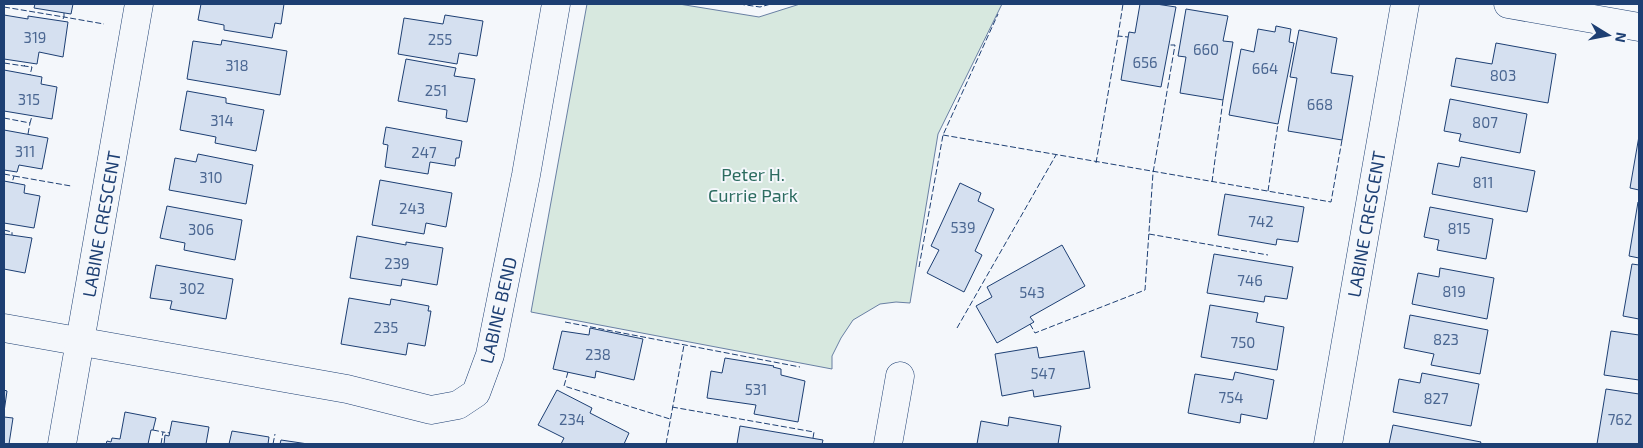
<svg xmlns="http://www.w3.org/2000/svg" width="1643" height="448" font-family="'Exo 2',sans-serif">
<style>
.green{fill:#d7e8df;stroke:#687fa3}
.building{fill:#d5e0f0;stroke:#1d3f73}
.lines{fill:none;stroke-linecap:round;stroke-linejoin:round}
.minor-casing{stroke:#1d3f73;stroke-width:29}
.minor{stroke:#f4f7fb;stroke-width:28}
.fence{stroke:#1d3f73;stroke-width:1;stroke-dasharray:6 2.5;stroke-linecap:butt}
.labels{text-anchor:middle;dominant-baseline:central;stroke-width:4;stroke-linejoin:round;paint-order:stroke}
.number-label{font-size:15px;fill:#4b6792}
.park-label{font-size:18px;fill:#2c6c60;stroke:#f4f7fb}
.street-label{font-size:18px;fill:#1d3f73;stroke:#f4f7fb}
</style>
<rect width="100%" height="100%" fill="#f4f7fb"/>
<polygon class="green" points="587,4 679,4 759,17 800,4 1002,4 938,134 910,303 896,302 880,304 853,320 841,338 832,356 832,369 531,312"/>
<g class="building">
<polygon points="33,4 73,4 71,14 34,8 35,4"/>
<polygon points="201,4 284,4 281,24 275,23 272,38 224,30 224,25 198,20"/>
<polygon points="1140,4 1156,4 1176,7 1161,87 1121,80 1129,32 1135,33"/>
<polygon points="1186,9 1228,16 1223,41 1233,42 1223,100 1180,93 1186,57 1178,56"/>
<polygon points="4,15 28,19 28,16 68,22 63,57 39,52 37,64 4,59"/>
<polygon points="445,15 483,21 477,56 459,53 457,64 398,54 404,18 443,24"/>
<polygon points="1276,26 1291,29 1289,42 1294,43 1278,124 1229,115 1241,49 1254,52 1258,29 1275,32"/>
<polygon points="1299,30 1337,38 1331,73 1353,76 1342,140 1288,131 1297,78 1290,77"/>
<polygon points="222,40 287,51 280,95 187,79 193,41 221,45"/>
<polygon points="1496,43 1556,54 1548,103 1451,86 1456,58 1492,64"/>
<polygon points="406,59 456,68 454,76 475,79 467,122 446,118 447,110 398,101"/>
<polygon points="4,70 42,77 41,84 57,87 52,119 4,111"/>
<polygon points="187,91 226,98 226,103 264,110 256,151 215,143 216,137 180,130"/>
<polygon points="1450,99 1527,114 1520,153 1459,141 1461,134 1444,131"/>
<polygon points="386,127 462,141 459,158 456,158 455,166 430,162 428,174 385,167 388,145 383,144"/>
<polygon points="4,130 48,138 42,169 19,165 17,172 4,170"/>
<polygon points="1639,136 1639,190 1630,188"/>
<polygon points="198,154 253,165 246,204 169,190 175,158 196,162"/>
<polygon points="1461,157 1535,171 1527,212 1432,194 1438,163 1459,167"/>
<polygon points="380,180 452,193 446,227 426,223 424,234 372,225"/>
<polygon points="4,181 25,185 24,193 40,196 34,228 4,223"/>
<polygon points="960,183 981,193 978,201 994,209 975,251 982,255 964,292 927,273 939,250 931,246"/>
<polygon points="1225,194 1304,207 1298,242 1277,239 1276,245 1218,235"/>
<polygon points="1638,202 1639,202 1639,258 1629,256"/>
<polygon points="167,206 242,220 235,260 184,250 185,243 160,238"/>
<polygon points="1430,207 1493,219 1486,259 1437,250 1439,240 1424,237"/>
<polygon points="4,234 32,238 25,273 4,269"/>
<polygon points="357,236 406,245 406,242 443,248 437,285 402,279 401,286 350,278"/>
<polygon points="1062,245 1085,286 1030,317 1034,322 997,343 976,306 992,297 987,287"/>
<polygon points="1214,254 1293,267 1287,299 1265,296 1264,302 1207,293"/>
<polygon points="1632,264 1639,265 1639,319 1623,316"/>
<polygon points="156,265 233,279 226,319 170,309 172,301 150,298"/>
<polygon points="1440,268 1494,278 1487,319 1412,304 1418,273 1439,277"/>
<polygon points="349,298 390,305 391,299 429,306 428,311 431,311 425,346 408,343 406,355 341,344"/>
<polygon points="1210,305 1258,313 1256,322 1284,327 1277,370 1201,357"/>
<polygon points="1410,315 1488,330 1480,374 1431,365 1434,354 1404,348"/>
<polygon points="590,328 643,339 634,380 596,371 595,378 553,369 562,331 589,335"/>
<polygon points="1611,331 1639,335 1639,380 1604,375"/>
<polygon points="1037,347 1039,358 1084,351 1090,388 1034,397 1033,390 1002,396 995,354"/>
<polygon points="725,358 774,366 773,367 781,369 781,375 805,381 798,422 754,414 756,405 707,398 711,371 722,373"/>
<polygon points="1235,372 1274,380 1267,419 1241,414 1240,423 1188,413 1195,374 1233,380"/>
<polygon points="1422,373 1479,384 1471,426 1393,412 1399,379 1420,383"/>
<polygon points="1606,389 1639,394 1639,444 1597,444"/>
<polygon points="4,390 7,391 4,412"/>
<polygon points="557,390 592,408 590,413 629,433 624,444 561,444 564,438 538,425"/>
<polygon points="125,412 156,418 153,430 151,430 148,444 106,444 107,441 111,442 112,438 120,439"/>
<polygon points="4,417 13,418 9,444 4,444"/>
<polygon points="1009,417 1061,426 1058,444 977,444 981,421 1008,426"/>
<polygon points="172,421 209,427 206,444 164,444 165,435 169,436"/>
<polygon points="1393,425 1481,442 1480,444 1389,444"/>
<polygon points="740,426 823,440 822,444 737,444"/>
<polygon points="232,431 269,437 268,444 229,444"/>
<polygon points="281,440 308,444 280,444"/>
</g>
<g class="lines">
<g class="minor-casing">
<g id="minor">
<polyline points="1508,4 1639,27"/>
<polyline points="4,328 347,389 431,410 458,405 476,393 490,355 526,175 556,4"/>
<polyline points="62,444 139,4"/>
<polyline points="888,444 900,376"/>
<polyline points="1328,444 1405,4"/>
</g>
</g>
<use href="#minor" class="minor"/>
<g class="fence">
<polyline points="739,4 760,7 771,4"/>
<polyline points="4,7 64,17 64,13"/>
<polyline points="63,19 64,17 104,24"/>
<polyline points="1118,36 1123,4"/>
<polyline points="4,63 24,66"/>
<polyline points="25,65 24,66 32,67 30,75"/>
<polyline points="4,118 30,123 32,116"/>
<polyline points="28,134 30,123"/>
<polyline points="943,135 1331,202 1342,140"/>
<polyline points="1096,163 1118,36 1128,37"/>
<polyline points="4,174 14,176 12,183"/>
<polyline points="14,176 71,186"/>
<polyline points="1212,182 1223,100"/>
<polyline points="1268,191 1278,124"/>
<polyline points="4,230 12,232 12,235"/>
<polyline points="1149,234 1268,255"/>
<polyline points="919,267 943,135 998,14"/>
<polyline points="565,322 800,367"/>
<polyline points="1030,324 1035,333 1145,290 1153,173 1175,45 1169,45"/>
<polyline points="957,328 1056,155"/>
<polyline points="568,372 564,386 670,419"/>
<polyline points="672,407 814,432 813,438"/>
<polyline points="153,430 163,432"/>
<polyline points="161,444 163,432 170,433"/>
<polyline points="273,444 275,434"/>
<polyline points="666,444 684,345"/>
</g>
</g>
<g class="labels">
<g class="number-label">
<text x="35" y="37">319</text>
<text x="440" y="39">255</text>
<text x="1206" y="49">660</text>
<text x="1145" y="62">656</text>
<text x="237" y="65">318</text>
<text x="1265" y="68">664</text>
<text x="1503" y="75">803</text>
<text x="436" y="90">251</text>
<text x="29" y="99">315</text>
<text x="1320" y="104">668</text>
<text x="222" y="120">314</text>
<text x="1485" y="122">807</text>
<text x="25" y="151">311</text>
<text x="424" y="152">247</text>
<text x="211" y="177">310</text>
<text x="1483" y="182">811</text>
<text x="412" y="208">243</text>
<text x="1261" y="221">742</text>
<text x="963" y="227">539</text>
<text x="1459" y="228">815</text>
<text x="201" y="229">306</text>
<text x="397" y="263">239</text>
<text x="1250" y="280">746</text>
<text x="192" y="288">302</text>
<text x="1454" y="291">819</text>
<text x="1032" y="292">543</text>
<text x="386" y="327">235</text>
<text x="1446" y="339">823</text>
<text x="1243" y="342">750</text>
<text x="598" y="354">238</text>
<text x="1043" y="373">547</text>
<text x="756" y="389">531</text>
<text x="1231" y="397">754</text>
<text x="1436" y="398">827</text>
<text x="572" y="419">234</text>
<text x="1620" y="419">762</text>
</g>
<g class="park-label">
<text x="753" y="174">Peter H.<tspan x="753" dy="21">Currie Park</tspan></text>
</g>
<g class="street-label">
<text transform="translate(101 224) rotate(-80)">LABINE CRESCENT</text>
<text transform="translate(1366 224) rotate(-80)">LABINE CRESCENT</text>
<text transform="translate(498 310) rotate(-77)">LABINE BEND</text>
</g>
</g>
<rect width="1643" height="448" fill="none" stroke="#1d3f73" stroke-width="10"/>
<g transform="translate(1608 35) rotate(100)" stroke="#f4f7fb" stroke-width="4" paint-order="stroke">
<path d="M0-4L9 19L0 12L-9 19Z" fill="#1d3f73"/>
<text y="-8" font-size="14" font-weight="bold" text-anchor="middle" fill="#1d3f73">N</text>
</g>
</svg>
